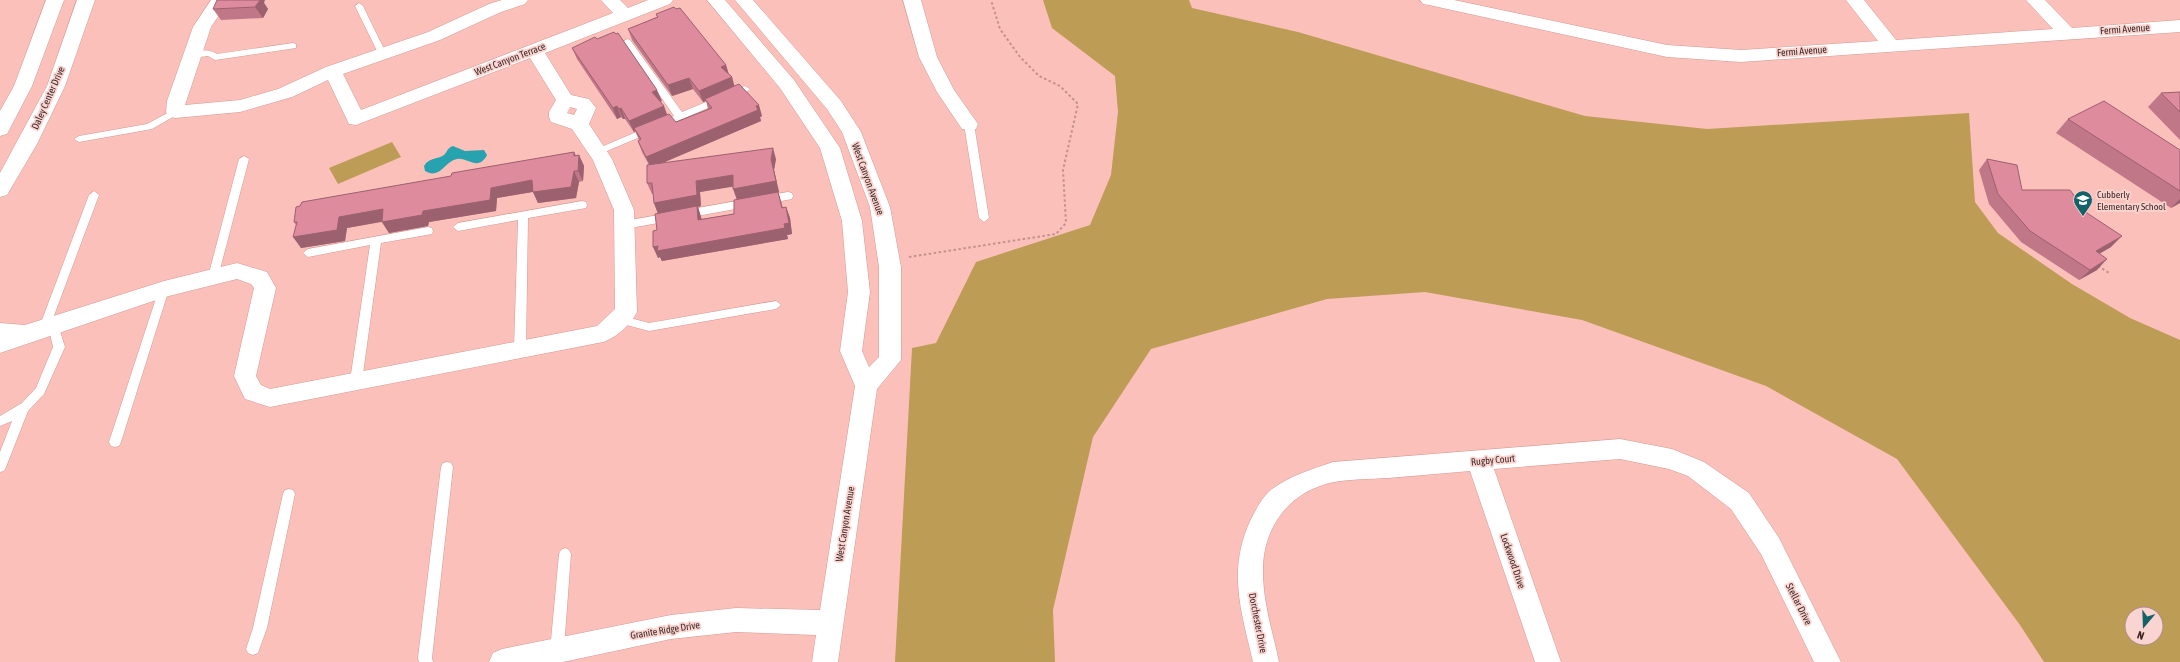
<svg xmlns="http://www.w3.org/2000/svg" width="2180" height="662" font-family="'Asap Condensed',sans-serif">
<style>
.green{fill:#bd9c55;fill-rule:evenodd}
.water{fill:#27a2af}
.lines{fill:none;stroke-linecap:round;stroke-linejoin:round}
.service-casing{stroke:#d29a94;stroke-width:1}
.minor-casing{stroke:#d29a94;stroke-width:1}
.tertiary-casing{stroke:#d29a94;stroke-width:1}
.secondary-casing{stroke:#d29a94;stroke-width:1}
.path{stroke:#c2918c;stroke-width:2;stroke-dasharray:2.5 2.5;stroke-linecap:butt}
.service{fill:#fff;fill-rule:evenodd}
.minor{fill:#fff;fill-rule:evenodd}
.tertiary{fill:#fff;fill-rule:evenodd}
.secondary{fill:#fff;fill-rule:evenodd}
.wall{fill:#c07888;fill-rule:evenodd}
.shaded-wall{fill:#9c616f}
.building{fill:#df8b9e;stroke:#9c616f}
.labels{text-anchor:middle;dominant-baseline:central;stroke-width:3.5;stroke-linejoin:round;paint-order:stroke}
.street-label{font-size:10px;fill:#3f2826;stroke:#f9d4d0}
.poi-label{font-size:10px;fill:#3f2826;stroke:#f9d4d0;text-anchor:start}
</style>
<rect width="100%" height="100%" fill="#fcc0ba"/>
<g class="green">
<path d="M 1043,0 L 1189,0 L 1192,8 L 1298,32 L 1585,116 L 1707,129 L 1969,113 L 1975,202 L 1998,233 L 2072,284 L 2130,318 L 2180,340 L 2180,662 L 2044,662 L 2020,625 L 1897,459 L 1766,386 L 1582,320 L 1425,292 L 1327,299 L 1151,349 L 1093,437 L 1053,610 L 1055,662 L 895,662 L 912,348 L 936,343 L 976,262 L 1090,225 L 1111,175 L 1118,112 L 1115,76 L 1052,28 ZM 2132,614 L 2156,614 L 2156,638 L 2132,638 Z"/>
<polygon points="392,142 401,157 338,184 329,168"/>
</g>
<path class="water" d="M 453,146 L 465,151 L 484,150 L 487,155 C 478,172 468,157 457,159 C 445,161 440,180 425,171 L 424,166 C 429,157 437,160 444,155 C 448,151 447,148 453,146 Z"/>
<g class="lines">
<g class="service-casing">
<g id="service">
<polygon points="359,3 363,6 386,53 385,55 379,55 378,53 355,6"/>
<polygon points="627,39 630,40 682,112 742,87 745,86 750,89 748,91 600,154 594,154 592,152 594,150 674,116 623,42"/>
<path d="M 293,43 L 296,44 L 296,48 L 215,60 L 208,56 L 192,58 L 188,55 C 193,49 210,49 217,54 Z"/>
<polygon points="175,109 180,112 178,114 152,129 79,142 74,139 79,136 147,124"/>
<polygon points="969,121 974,124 989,218 984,222 979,218 964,124"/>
<polygon points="244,156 249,159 218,277 213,281 208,277 239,159"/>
<polygon points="94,191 99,195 52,321 57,322 58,325 65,347 44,394 28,411 6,467 4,471 0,472 0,452 12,421 0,426 0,416 22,403 36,388 53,347 49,329 44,332 40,331 39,328 89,195"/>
<polygon points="788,192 792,193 793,196 792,199 765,204 760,200 765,196"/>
<polygon points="748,199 753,203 752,206 625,229 620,225 625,221"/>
<polygon points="582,201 586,202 587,205 586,208 528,218 526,349 524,352 516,352 514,349 518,220 458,231 453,227 458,223"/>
<polygon points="428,227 432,228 433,231 432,234 381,243 362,381 360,384 352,384 350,381 370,245 308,257 303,253 308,249"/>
<polygon points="164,285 169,289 121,442 119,446 115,447 111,446 109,442 159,289"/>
<polygon points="776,301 781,305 776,309 649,331 615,322 614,319 615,316 619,315 649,323"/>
<polygon points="447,462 451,463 453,467 432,658 433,662 419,662 418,658 441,467 443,463"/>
<polygon points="289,489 293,490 295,494 267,628 258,653 253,655 248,653 246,649 253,628 283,494 285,490"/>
<polygon points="565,548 569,550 571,554 563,662 549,662 559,554 561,550"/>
</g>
</g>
<g class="minor-casing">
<g id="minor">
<path d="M 211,0 L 229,0 L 211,27 L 185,105 L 240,100 L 278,89 L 326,67 L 428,32 L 489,4 L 502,0 L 528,0 L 525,4 L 501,12 L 440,40 L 343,74 L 361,110 L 613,13 L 601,0 L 620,0 L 628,8 L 648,0 L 673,0 L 670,4 L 545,53 L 571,95 L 589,99 L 596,108 L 589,124 L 612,159 L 634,210 L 637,312 C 631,324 616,338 603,342 L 270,407 L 245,399 L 234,376 L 254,288 L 251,284 L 237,279 L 165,297 L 0,353 L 0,323 L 25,325 L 164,281 L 237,263 L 267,272 L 276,288 L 256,376 L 261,385 L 270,389 L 597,326 L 615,309 L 614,210 L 593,160 L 572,129 L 551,122 L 549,117 L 549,112 L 556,100 L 530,58 L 356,125 L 349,124 L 328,80 L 292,97 L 240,112 L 175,118 L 168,116 L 166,112 L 167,101 L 193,27 ZM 570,107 L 577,109 L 574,115 L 567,113 Z"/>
<polygon points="903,0 921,0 937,57 954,90 978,124 976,129 969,130 962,129 937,92 919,57"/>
<polygon points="1420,0 1454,0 1667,45 1741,50 1878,41 1846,0 1864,0 1896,40 2053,29 2026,0 2045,0 2072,28 2180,20 2180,32 1741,62 1667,57 1429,5 1423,4"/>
<path d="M 1620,439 L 1672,449 L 1704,462 L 1749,493 L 1779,538 L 1841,662 L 1814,662 L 1761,554 L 1731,509 L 1688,476 L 1669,469 L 1620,459 L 1494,469 L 1561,662 L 1535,662 L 1470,471 C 1443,473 1416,476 1388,478 C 1371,479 1351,479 1334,482 C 1289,491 1262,528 1263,572 C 1263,603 1273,633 1279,662 L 1253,662 C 1241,610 1227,570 1251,519 C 1257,508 1262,497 1272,489 C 1290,476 1312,469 1333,462 Z"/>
</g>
</g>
<g class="tertiary-casing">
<polygon id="tertiary" points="707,0 725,0 794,80 840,148 862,221 870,292 862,351 869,367 879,357 879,267 870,207 842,132 827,109 735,0 753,0 841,101 861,132 890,207 901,267 901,360 877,389 838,662 812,662 816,635 736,632 671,639 563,662 489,662 493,653 502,649 671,615 736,608 820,610 855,386 840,351 848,292 842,221 820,148 780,88"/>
</g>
<g class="secondary-casing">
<g id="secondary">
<polygon points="46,0 64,0 32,86 7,134 0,136 0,111 14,86"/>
<polygon points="77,0 95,0 65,86 37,144 7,195 0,197 0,173 47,86"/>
</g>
</g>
<g class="path">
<polyline points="909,257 1056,234 1066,223 1063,170 1078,104 1060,86 1039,76 1020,57 1000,29 991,0"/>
<polyline points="2098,266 2109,273"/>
</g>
<use href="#service" class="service"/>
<use href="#minor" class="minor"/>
<use href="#tertiary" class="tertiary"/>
<use href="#secondary" class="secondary"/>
</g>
<g class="wall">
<polygon points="264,3 268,9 263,18 221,20 213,9"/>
<path d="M 656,14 L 726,65 L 729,74 L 732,77 L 734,86 L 762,116 L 760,117 L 761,121 L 661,163 L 776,159 L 774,170 L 779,192 L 778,192 L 783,208 L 786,207 L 790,218 L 792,234 L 787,235 L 788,239 L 662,261 L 660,257 L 658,258 L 657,230 L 658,213 L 654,203 L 653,194 L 652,194 L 647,183 L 649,165 L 642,152 L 638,141 L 639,140 L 635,131 L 634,132 L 625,119 L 623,119 L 621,117 L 617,119 L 577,59 L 572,48 L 662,101 L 660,101 L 667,115 L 676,122 L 708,109 L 706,101 L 703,102 L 693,89 L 672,96 L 632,40 L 628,29 L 657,17 ZM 733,186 L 737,199 L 734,214 L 702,219 L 701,217 L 698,207 L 701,206 L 700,192 Z"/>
<polygon points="2180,92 2180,140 2148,107 2161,93"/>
<polygon points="2068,119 2180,150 2180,203 2171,208 2056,133"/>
<polygon points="574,152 576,156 579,155 584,166 583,181 579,182 576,198 538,203 533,192 497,198 496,211 429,222 428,226 389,233 382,222 347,228 345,241 301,248 296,225 294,222 451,176"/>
<polygon points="1987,159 2022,190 2111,247 2099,254 2097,270 2079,280 2021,242 1989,204 1979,170"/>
</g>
<g class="shaded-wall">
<polygon points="260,0 265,0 264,3 268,9 263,18 255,7"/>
<polygon points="726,65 729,76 721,67"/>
<polygon points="732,77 735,88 705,99 706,101 703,102 699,91"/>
<polygon points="689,78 693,89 672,96 668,85"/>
<polygon points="657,90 662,101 656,103 652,92"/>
<polygon points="759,105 762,116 760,117 761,121 651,168 646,157"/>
<polygon points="617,106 621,117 617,119 613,108"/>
<polygon points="664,106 668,117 634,128 635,131 634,132 629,121"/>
<polygon points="621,108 625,119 623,119 619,109"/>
<polygon points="773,148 776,159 774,170 779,192 778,192 781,202 785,219 782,208 737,200 733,189 771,159"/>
<polygon points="574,152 578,161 579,155 584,166 583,181 578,171 574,156"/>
<polygon points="574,171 579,182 576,198 538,203 533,192"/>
<polygon points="733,175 737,186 700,192 701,206 698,207 701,217 702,230 658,214 654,203 696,181"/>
<polygon points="532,180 538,191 497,198 496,211 429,222 428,226 389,233 382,222 423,211 491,188"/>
<polygon points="2180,199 2180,203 2171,208"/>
<polygon points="786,207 790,218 792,234 787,235 788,239 662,261 660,257 658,258 653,247 784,224"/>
<polygon points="383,209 390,220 347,228 345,241 301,248 293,237 339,217"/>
<polygon points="2122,236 2111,247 2085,262 2096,251"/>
<polygon points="2107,259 2097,270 2079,280 2090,270"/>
</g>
<g class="building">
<polygon points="217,0 260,0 255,7 213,9"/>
<polygon points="674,7 676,9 680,8 726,65 721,67 732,77 699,91 689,78 668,85 628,29 658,17 656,14"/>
<polygon points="614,32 616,34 618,33 657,90 652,92 664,106 629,121 621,108 619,109 617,106 613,108 572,48 595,37 597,39"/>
<polygon points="739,84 759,105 756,106 758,110 646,157 638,141 641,139 634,128 669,114 676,122 712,108 705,99"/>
<polygon points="2180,92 2180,112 2161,93"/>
<polygon points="2104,101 2180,150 2180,191 2068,119"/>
<polygon points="773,148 771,159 776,181 733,189 733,175 696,181 697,195 654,203 652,183 647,183 647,165"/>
<polygon points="574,152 574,156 579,155 578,171 574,171 571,187 533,192 532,180 491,188 490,200 423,211 422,215 382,222 383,209 339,217 337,230 293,237 297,222 294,222 296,207 300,206 302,202 451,176 452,173"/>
<polygon points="1987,159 2017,165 2022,190 2070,190 2087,213 2122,236 2096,251 2107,259 2090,270 2030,231 1998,194"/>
<polygon points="778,192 782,208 786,207 789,223 784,224 785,228 657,251 658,246 653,247 653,231 657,230 655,214 697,206 698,220 734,214 734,200"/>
</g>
<defs>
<g id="school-pin" transform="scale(1)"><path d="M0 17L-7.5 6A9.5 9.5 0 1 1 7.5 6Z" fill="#13626a" stroke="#f9d4d0"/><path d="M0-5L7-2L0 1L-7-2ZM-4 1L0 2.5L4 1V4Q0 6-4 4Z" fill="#fff"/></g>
</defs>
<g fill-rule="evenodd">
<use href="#school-pin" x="2083" y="200"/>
</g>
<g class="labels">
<g class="street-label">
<text transform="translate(2125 29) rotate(-4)">Fermi Avenue</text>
<text transform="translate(1802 51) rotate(-4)">Fermi Avenue</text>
<text transform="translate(510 59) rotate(-21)">West Canyon Terrace</text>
<text transform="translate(48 98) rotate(-66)">Daley Center Drive</text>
<text transform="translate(868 179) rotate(70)">West Canyon Avenue</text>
<text transform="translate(1493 460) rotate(-5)">Rugby Court</text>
<text transform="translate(845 524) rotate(-81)">West Canyon Avenue</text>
<text transform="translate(1513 561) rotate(71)">Lockwood Drive</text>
<text transform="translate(1799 604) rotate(63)">Stellar Drive</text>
<text transform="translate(1258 623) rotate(79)">Dorchester Drive</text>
<text transform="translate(665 630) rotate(-9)">Granite Ridge Drive</text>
</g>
<g class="poi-label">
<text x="2097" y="194">Cubberly<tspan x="2097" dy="12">Elementary School</tspan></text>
</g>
</g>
<g transform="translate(2144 626) rotate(199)"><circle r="19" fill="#f9d4d0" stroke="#af8f8c"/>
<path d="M0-3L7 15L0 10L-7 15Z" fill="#13626a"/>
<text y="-6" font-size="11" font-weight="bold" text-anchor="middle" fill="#3f2826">N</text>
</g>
</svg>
